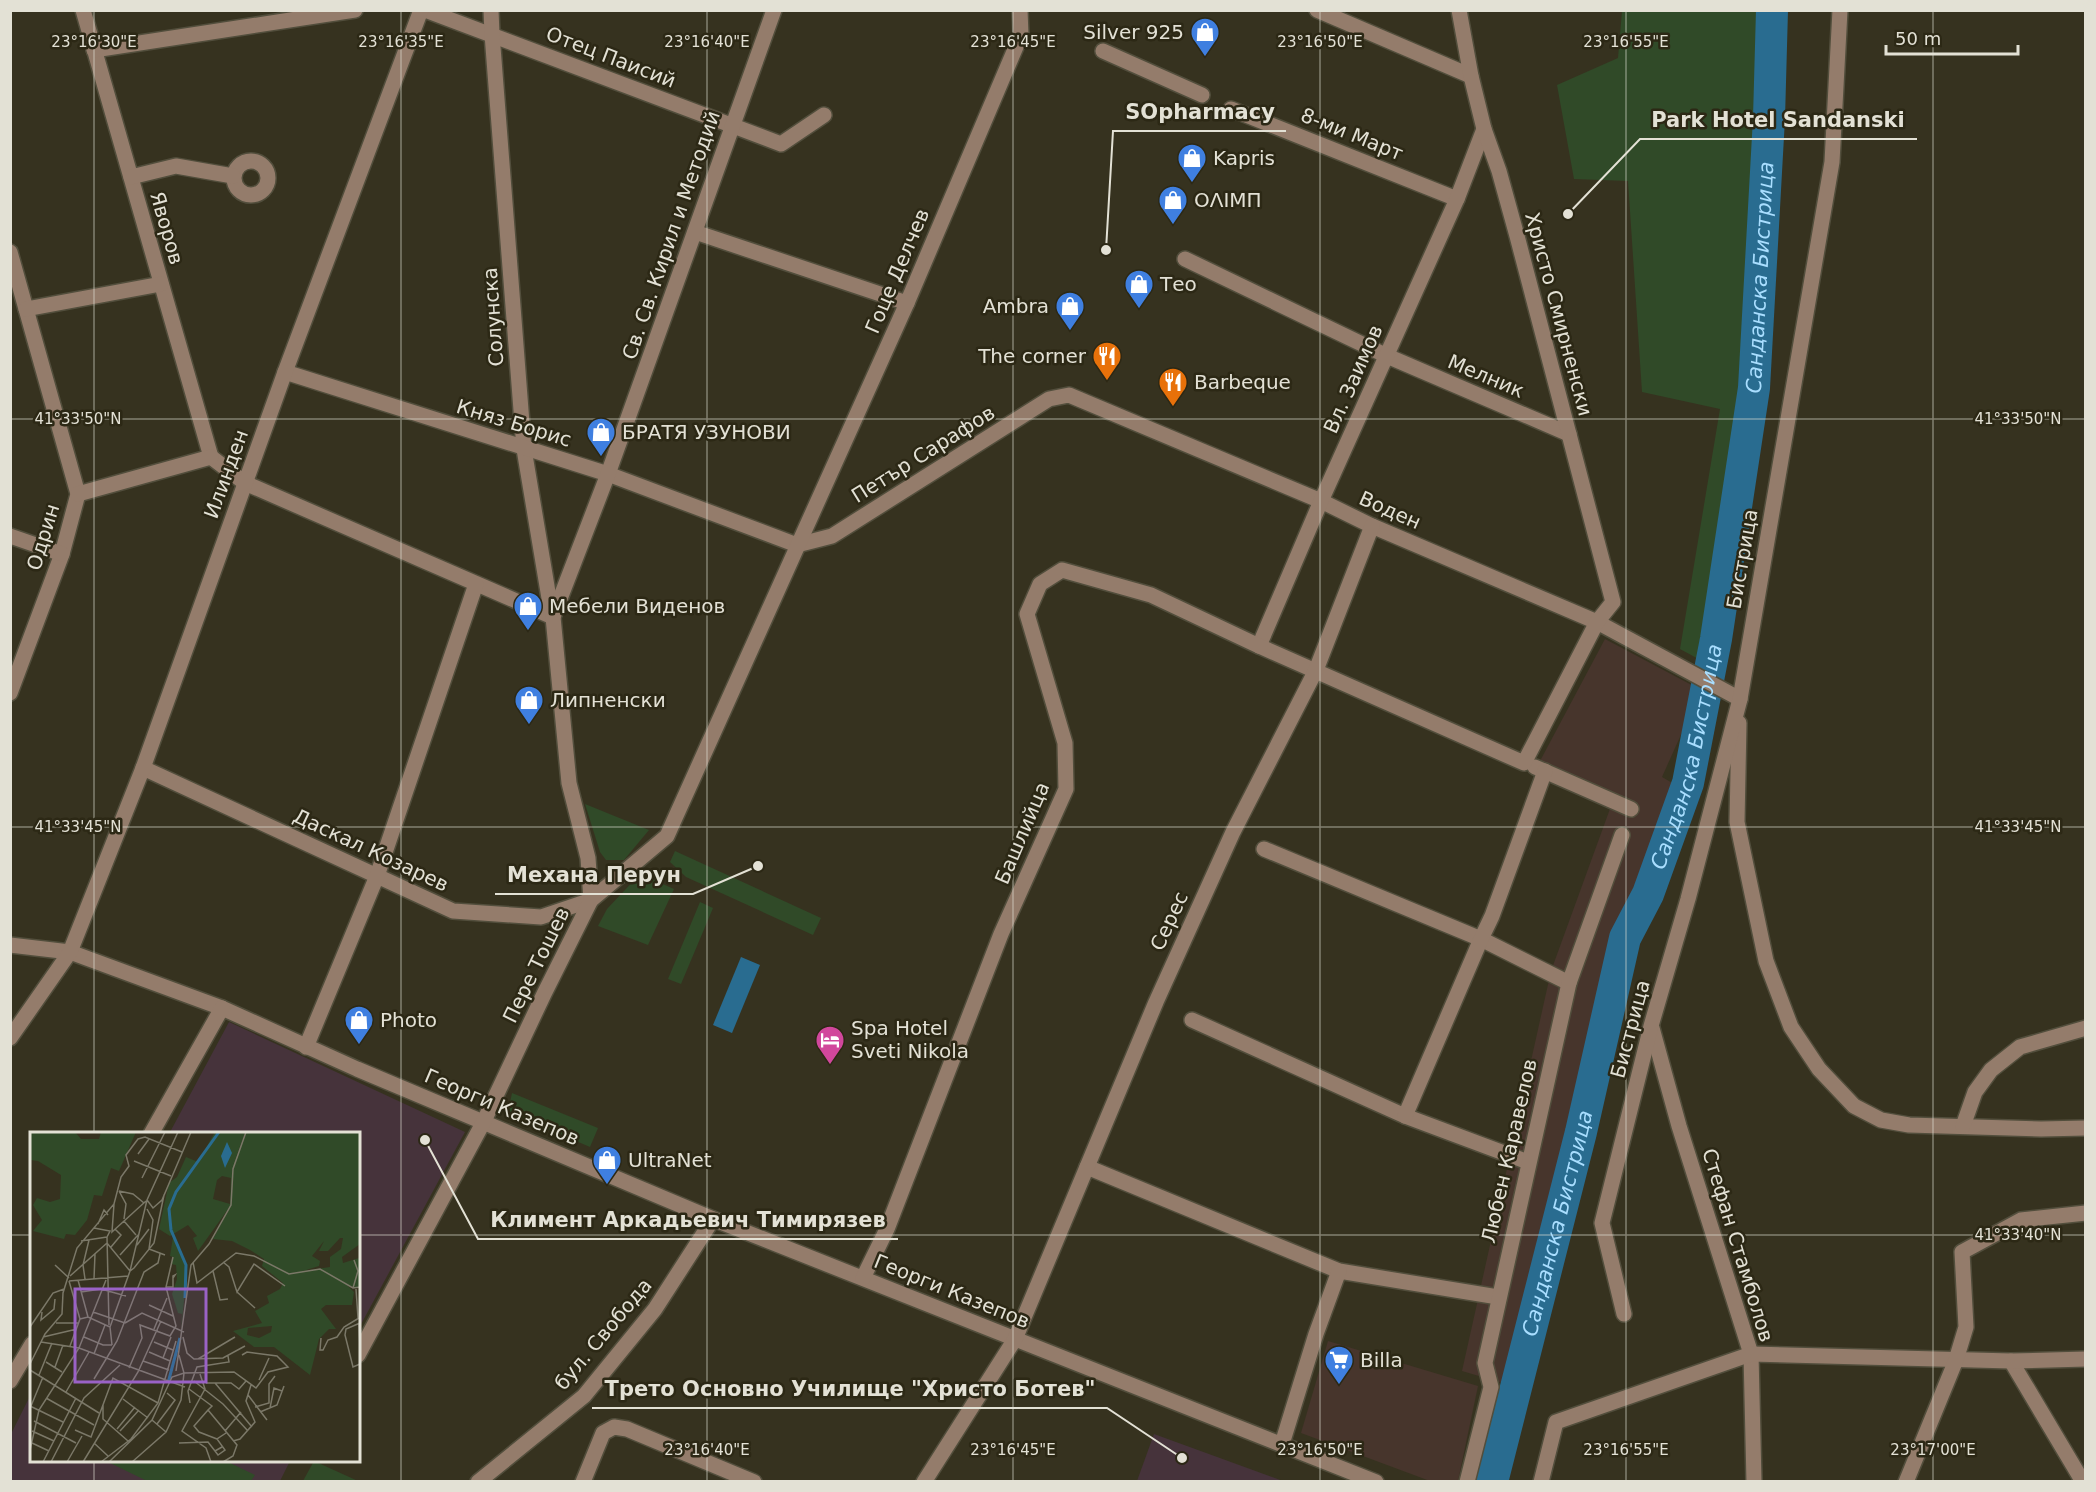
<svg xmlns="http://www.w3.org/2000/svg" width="2096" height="1492" font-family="'DejaVu Sans',sans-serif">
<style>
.commercial{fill:#47352c}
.education{fill:#46333b}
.green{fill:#304a28}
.water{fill:#296c90}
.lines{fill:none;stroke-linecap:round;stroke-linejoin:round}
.river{stroke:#296c90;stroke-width:32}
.minor-casing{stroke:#524e3c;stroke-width:18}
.minor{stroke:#947c6b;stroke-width:15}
.ticks{fill:none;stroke:#e3e1d5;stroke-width:1.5;stroke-opacity:0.45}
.labels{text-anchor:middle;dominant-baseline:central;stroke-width:5;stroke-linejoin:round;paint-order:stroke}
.poi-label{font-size:20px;fill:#e3e1d5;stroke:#2c2815;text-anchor:start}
.street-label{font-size:20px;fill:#e3e1d5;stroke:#2c2815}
.water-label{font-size:21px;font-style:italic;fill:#a9deff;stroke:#2c2815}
.inset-river{fill:none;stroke:#296c90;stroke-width:3}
.inset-road{fill:none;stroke:#7b7868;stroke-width:1.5}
.view{fill:#9a62c6;fill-opacity:0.15;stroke:#9a62c6;stroke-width:3}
.inset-edge{fill:none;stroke:#e3e1d5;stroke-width:3}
.ticks-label{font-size:15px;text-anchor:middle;fill:#e3e1d5;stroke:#2c2815;stroke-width:5;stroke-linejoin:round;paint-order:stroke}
.leader{fill:none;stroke:#e3e1d5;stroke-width:2}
.callout-dot{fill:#e3e1d5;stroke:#2c2815;stroke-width:2}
.callout-label{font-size:21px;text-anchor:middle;font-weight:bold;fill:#e3e1d5;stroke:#2c2815;stroke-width:5;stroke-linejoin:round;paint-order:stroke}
</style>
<rect width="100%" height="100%" fill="#36321f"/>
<g class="commercial">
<polygon points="1605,639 1701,690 1662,777 1681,788 1597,996 1506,1384 1462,1371 1551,971 1615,795 1540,761"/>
<polygon points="1328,1341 1478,1386 1458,1481 1430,1481 1301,1433"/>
</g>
<g class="education">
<polygon points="229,1022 465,1132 359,1328 358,1134 169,1134"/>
<polygon points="31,1394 32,1460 290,1461 280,1481 11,1482 11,1434"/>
<polygon points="1154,1434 1283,1481 1137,1481"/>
</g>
<g class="green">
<polygon points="1622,11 1764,11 1764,36 1742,412 1704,662 1680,649 1720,409 1642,392 1628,181 1574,179 1557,85 1618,58"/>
<polygon points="585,804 649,830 624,860 606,860 600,852"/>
<polygon points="675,851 821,918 813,935 686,877 670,862"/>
<polygon points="640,874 674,889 648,945 598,926 607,909"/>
<polygon points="700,902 713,908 681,984 668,979"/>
<polygon points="512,1093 598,1128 590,1147 508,1112"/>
<polygon points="106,1461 226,1461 255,1475 251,1481 147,1481"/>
<polygon points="314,1461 358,1481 303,1481"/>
</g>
<polygon class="water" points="741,957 760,965 732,1033 713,1025"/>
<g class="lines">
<path class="river" id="s1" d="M 1492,1482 L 1581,1132 L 1625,938 L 1648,894 L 1688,783 L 1716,639 L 1754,388 L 1769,118 L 1772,10"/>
<g class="minor-casing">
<g id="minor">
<polyline points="83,10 211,457"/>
<polyline points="425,10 781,144 824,115"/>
<polyline points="491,10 492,34 524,449 552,616"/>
<polyline points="1317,10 1471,76"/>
<polyline points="94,50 355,10"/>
<polyline points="1103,51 1202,95"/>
<polyline points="1231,109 1457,199"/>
<circle cx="251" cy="178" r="17"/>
<polyline points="131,177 176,166 233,176"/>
<polyline points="695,232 907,303"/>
<polyline points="10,252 78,494 62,554 10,693"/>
<polyline points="1185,259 1387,356 1569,434"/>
<polyline points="26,309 161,284"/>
<polyline points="285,372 608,474 797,545"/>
<polyline points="211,457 245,483 553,617"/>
<polyline points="78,494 211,457"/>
<polyline points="10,536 62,554"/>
<polyline points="797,545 832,536 1049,399 1069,395 1321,501 1372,526 1597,622 1740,699"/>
<polyline points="1259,646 1321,501 1457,199 1484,129"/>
<polyline points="1739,723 1737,822 1766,961 1791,1027 1819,1069 1854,1106 1881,1120 1909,1125 2041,1129 2086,1128"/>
<polyline points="1535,767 1631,809"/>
<polyline points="143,768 453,911 541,917 591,900"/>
<polyline points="1264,849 1481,939 1569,983"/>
<polyline points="591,900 588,858 569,783 553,617 608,474 774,10"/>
<polyline points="10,945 70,952 222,1008 357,1069 713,1219 1376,1482"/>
<polyline points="1192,1020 1405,1116 1528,1162"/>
<polyline points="1652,1028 1679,1126 1751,1354 1754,1482"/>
<polyline points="10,1038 70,952 143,768 285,372 421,10"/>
<polyline points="306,1047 377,876 476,584"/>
<polyline points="1405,1116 1481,939 1492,916 1545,771"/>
<polyline points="1963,1126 1975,1092 1991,1070 2020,1047 2086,1028"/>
<polyline points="151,1134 222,1008"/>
<polyline points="1087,1167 1339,1271 1498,1297"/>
<polyline points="863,1278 887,1229 1001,934 1066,789 1065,743 1027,614 1040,584 1062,570 1151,595 1259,646 1524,763 1597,622 1613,602 1517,236 1499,171 1484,129 1471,76 1459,10"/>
<polyline points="1624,1314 1602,1223 1651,1026 1688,899 1740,699 1832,162 1840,10"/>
<polyline points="358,1355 483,1123 544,994 591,900 667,836 907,303 1021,35 1020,10"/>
<polyline points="2011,1361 2083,1482"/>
<polyline points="10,1381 32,1344"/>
<polyline points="1282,1444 1316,1334 1339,1271"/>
<polyline points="478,1482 584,1396 655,1309 713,1219"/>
<polyline points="583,1482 603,1433 614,1427 627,1429 754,1482"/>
<polyline points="924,1482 1015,1339 1156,1002 1233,832 1316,670 1372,526"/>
<polyline points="1467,1482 1491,1387 1485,1363 1569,983 1622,835"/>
<polyline points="1541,1482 1556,1422 1751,1354 2011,1361 2086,1359"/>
<polyline points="1906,1482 1956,1360 1966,1327 1962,1252 2021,1220 2086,1213"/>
</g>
</g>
<use href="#minor" class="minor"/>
</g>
<path class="ticks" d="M 94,10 L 94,1134M 401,10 L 401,1482M 707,10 L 707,1482M 1013,10 L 1013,1482M 1320,10 L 1320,1482M 1626,10 L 1626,1482M 1933,10 L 1933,1482M 10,11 L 2086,11M 10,419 L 2086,419M 10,827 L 2086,827M 10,1235 L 32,1235M 358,1235 L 2086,1235M 94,1460 L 94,1482"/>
<defs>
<g id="shop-pin" transform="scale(1.5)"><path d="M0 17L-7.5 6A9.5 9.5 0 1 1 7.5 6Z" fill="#3f7fe0" stroke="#2c2815"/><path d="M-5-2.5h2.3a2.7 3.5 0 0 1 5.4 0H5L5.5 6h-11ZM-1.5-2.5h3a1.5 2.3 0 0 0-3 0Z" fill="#fff"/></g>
<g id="restaurant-pin" transform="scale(1.5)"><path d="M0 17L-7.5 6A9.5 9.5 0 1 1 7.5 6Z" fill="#e8710a" stroke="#2c2815"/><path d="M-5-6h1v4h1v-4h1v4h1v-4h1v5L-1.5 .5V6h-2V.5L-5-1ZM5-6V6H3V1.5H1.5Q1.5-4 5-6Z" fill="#fff"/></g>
<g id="hotel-pin" transform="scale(1.5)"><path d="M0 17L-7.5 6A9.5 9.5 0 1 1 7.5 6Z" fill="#d1479c" stroke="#2c2815"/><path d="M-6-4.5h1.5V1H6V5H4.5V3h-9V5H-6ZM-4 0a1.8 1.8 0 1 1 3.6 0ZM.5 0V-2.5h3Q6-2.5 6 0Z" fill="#fff"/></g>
<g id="supermarket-pin" transform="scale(1.5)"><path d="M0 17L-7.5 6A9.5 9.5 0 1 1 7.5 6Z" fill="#3f7fe0" stroke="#2c2815"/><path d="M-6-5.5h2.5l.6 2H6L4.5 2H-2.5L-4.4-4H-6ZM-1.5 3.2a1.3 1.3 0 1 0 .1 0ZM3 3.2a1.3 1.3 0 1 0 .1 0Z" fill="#fff"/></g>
</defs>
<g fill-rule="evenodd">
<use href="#shop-pin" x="1205" y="32"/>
<use href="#shop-pin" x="1192" y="158"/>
<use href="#shop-pin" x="1173" y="200"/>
<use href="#shop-pin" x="1139" y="284"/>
<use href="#shop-pin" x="1070" y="306"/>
<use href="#restaurant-pin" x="1107" y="356"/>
<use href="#restaurant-pin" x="1173" y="382"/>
<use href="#shop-pin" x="601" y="432"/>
<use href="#shop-pin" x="528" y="606"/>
<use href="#shop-pin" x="529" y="700"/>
<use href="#shop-pin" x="359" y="1020"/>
<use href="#hotel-pin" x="830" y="1040"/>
<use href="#shop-pin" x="607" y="1160"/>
<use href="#supermarket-pin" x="1339" y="1360"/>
</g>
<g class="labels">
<g class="poi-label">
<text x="1184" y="32" text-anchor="end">Silver 925</text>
<text x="1213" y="158">Kapris</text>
<text x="1194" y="200">ΟΛΙΜΠ</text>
<text x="1160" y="284">Тео</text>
<text x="1049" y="306" text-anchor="end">Ambra</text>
<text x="1086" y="356" text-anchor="end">The corner</text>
<text x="1194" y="382">Barbeque</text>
<text x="622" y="432">БРАТЯ УЗУНОВИ</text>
<text x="549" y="606">Мебели Виденов</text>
<text x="550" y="700">Липненски</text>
<text x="380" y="1020">Photo</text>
<text x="851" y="1028">Spa Hotel<tspan x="851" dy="23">Sveti Nikola</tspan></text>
<text x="628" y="1160">UltraNet</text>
<text x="1360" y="1360">Billa</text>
</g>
<g class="street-label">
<text transform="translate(611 57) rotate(21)">Отец Паисий</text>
<text transform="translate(1352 134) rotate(22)">8-ми Март</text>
<text transform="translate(167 228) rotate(74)">Яворов</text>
<text transform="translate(671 235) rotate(-71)">Св. Св. Кирил и Методий</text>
<text transform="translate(897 271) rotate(-67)">Гоце Делчев</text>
<text transform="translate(1559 314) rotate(75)">Христо Смирненски</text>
<text transform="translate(493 317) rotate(-94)">Солунска</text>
<text transform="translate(1486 376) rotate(23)">Мелник</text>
<text transform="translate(1353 379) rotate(-66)">Вл. Заимов</text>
<text transform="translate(514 423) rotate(17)">Княз Борис</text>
<text transform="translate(923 454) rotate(-32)">Петър Сарафов</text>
<text transform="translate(226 474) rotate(-70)">Илинден</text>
<text transform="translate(1390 510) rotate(24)">Воден</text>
<text transform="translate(43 537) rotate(-73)">Одрин</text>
<text transform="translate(1742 559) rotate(-80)">Бистрица</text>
<text transform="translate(1022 833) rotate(-67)">Башлийца</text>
<text transform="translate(371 850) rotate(25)">Даскал Козарев</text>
<text transform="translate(1169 921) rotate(-65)">Серес</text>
<text transform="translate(536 965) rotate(-64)">Пере Тошев</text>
<text transform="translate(1630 1029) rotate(-75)">Бистрица</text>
<text transform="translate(502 1107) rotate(23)">Георги Казепов</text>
<text transform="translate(1509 1151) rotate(-77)">Любен Каравелов</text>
<text transform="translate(1738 1245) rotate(73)">Стефан Стамболов</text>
<text transform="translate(952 1291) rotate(22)">Георги Казепов</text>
<text transform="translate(603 1334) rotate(-50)">бул. Свобода</text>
</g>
<g class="water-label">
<text stroke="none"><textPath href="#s1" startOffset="1239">Санданска Бистрица</textPath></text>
<text stroke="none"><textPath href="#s1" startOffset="753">Санданска Бистрица</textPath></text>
<text stroke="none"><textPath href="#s1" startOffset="267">Санданска Бистрица</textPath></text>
</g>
</g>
<g transform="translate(30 1132)">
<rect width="330" height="330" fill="#36321f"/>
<path d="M 0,0 L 45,0 L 51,7 L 69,7 L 71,0 L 106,0 L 89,39 L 81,36 L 72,64 L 64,63 L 57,88 L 45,103 L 36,102 L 34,107 L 3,99 L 12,88 L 3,73 L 7,66 L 20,70 L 30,67 L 31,43 L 8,29 L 0,28 ZM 185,0 L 215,1 L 202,36 L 216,0 L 330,0 L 330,112 L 312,125 L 313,131 L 329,126 L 330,156 L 317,153 L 324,160 L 322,173 L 296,173 L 291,177 L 306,197 L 299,197 L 289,207 L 280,243 L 244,215 L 224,215 L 203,199 L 232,191 L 225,179 L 239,171 L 237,164 L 250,157 L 253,151 L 232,134 L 234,127 L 220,118 L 202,109 L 183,107 L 201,73 L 168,119 L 163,106 L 167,104 L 158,93 L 140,104 L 129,97 L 139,51 L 147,45 L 156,25 L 168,30 ZM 192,44 L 201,46 L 200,72 L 183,67 L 187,48 ZM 310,106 L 313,106 L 311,117 L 300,125 L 300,135 L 273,139 L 289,134 L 290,129 L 282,124 L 294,109 L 289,119 L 298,119 ZM 242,194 L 241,200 L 229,206 L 217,203 L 218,196 ZM 143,105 L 155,133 L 155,159 L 151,198 L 152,182 L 148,181 L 142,162 L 147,147 L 146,133 L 141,132 L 143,125 L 140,124 Z" fill="#304a28" fill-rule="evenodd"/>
<path d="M 197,10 L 202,21 L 195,36 L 191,24 Z" fill="#296c90"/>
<path class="inset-river" d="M 155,166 L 156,133 L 141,98 L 139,77 L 146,60 L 189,0M 138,251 L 150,206"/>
<path class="inset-road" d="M 108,22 L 119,7M 104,29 L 141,44M 112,46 L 135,0M 89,59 L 96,72 L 94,87M 89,59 L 103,62 L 114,71M 117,68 L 123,76 L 132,68 L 161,0M 84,72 L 82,100 L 116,69M 117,77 L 123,88 L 119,117 L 135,123M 94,89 L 106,103M 68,92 L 74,78 L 78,83M 64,96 L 80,99 L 77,105M 77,105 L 79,193M 51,109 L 77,105M 107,113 L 119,97M 81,115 L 91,103 L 85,97M 90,123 L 108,103M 163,130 L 167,151 L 206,121 L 224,124 L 259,142 L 290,137 L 323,156 L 330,155M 193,130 L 199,135 L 207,160 L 224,132 L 255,154M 25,133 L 39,146M 183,139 L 190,168 L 198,167M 40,144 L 77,111 L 100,139 L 104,136 L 124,111 L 134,63M 55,147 L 53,133 L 59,108M 64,147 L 65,122M 48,148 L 58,185M 39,149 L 50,187 L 40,214M 39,149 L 98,144M 136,155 L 143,155 L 143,144 L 145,143 L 143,146M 323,156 L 328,139 L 324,128M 326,157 L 328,186M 51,160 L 71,157 L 96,164M 207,160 L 225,176M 119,173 L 143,184M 12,180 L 11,188 L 24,177 L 25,167M 63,180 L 95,191M 50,187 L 58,185 L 80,195M 26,191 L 49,191M 95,191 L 112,181 L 154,200M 330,191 L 316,197 L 315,203 L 323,235 L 330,232M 329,192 L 330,217M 0,195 L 23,161 L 34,157M 124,197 L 137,166M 13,205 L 47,197M 54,205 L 73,213 L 82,213M 153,205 L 157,221 L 164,227 L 193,226 L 215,214M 291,206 L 290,218 L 293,218 L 298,208 L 307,205 L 314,195 L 329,186M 11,210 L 49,216 L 155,255M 124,210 L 143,218M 82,213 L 80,195 L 100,139 L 117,68 L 148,0M 119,220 L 140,229M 64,222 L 75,193M 133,226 L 141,205M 168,227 L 205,205M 113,229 L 139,238M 16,230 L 32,240M 0,232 L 15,202 L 32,182 L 33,161 L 47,116 L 84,72 L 91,45 L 99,34 L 96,23 L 108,7 L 115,5 L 152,20M 25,235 L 33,213M 99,236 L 112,206 L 110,193 L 140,204 L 146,194 L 136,155 L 143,125M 0,238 L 69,281M 146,239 L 161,133 L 179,112 L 201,73 L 203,37 L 216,0M 170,242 L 175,257 L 152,299 L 176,316 L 181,330M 9,243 L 22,211M 64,247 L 87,209 L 114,140 L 128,131 L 130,122M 229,248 L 239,226M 164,249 L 193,272 L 218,299M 176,251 L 201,251 L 209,257 L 216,249M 185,251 L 222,295M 159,257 L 182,274 L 178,278 L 207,313 L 203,324 L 193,330M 36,260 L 59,220M 218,263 L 237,288M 16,266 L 64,293M 93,267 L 118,286M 160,271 L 158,259 L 167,235 L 199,230 L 198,224M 73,273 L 73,287 L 98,309M 0,274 L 33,290M 1,274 L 13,245M 225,275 L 239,271 L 239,252 L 245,244M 240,276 L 244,256 L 252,259M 178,278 L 164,294 L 169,300 L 187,307M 230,280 L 247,273 L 254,254M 122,288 L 136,300M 4,289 L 46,311M 127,292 L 145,268 L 137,261M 87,297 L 105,275M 45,298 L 61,305 L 83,246 L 128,271M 2,299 L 24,309M 90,299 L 109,278M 195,299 L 211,280M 203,309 L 210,307 L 225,290 L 216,269 L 221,253M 2,311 L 19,319M 64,311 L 78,324M 149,311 L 178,310 L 185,319 L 192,315M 0,318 L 9,278 L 49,216 L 76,148M 185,319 L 188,323 L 195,318 L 187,307 L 196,301M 13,330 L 46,266M 21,330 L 54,266 L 90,233M 37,330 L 52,304M 53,330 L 108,240 L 131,189M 71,330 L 101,307 L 128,271 L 146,209M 79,330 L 122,288 L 142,245 L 154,241 L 204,240 L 226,256 L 238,240 L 258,235 L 247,224 L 217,220 L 212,223M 102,330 L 136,300 L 151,268 L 154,241 L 149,223"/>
<path class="view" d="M 45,157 L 176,157 L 176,250 L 45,250 Z"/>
<rect width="330" height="330" class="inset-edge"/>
</g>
<g class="ticks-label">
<text x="94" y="47">23°16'30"E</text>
<text x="401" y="47">23°16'35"E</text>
<text x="707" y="47">23°16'40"E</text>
<text x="1013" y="47">23°16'45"E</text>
<text x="1320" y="47">23°16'50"E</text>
<text x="1626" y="47">23°16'55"E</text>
<text x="78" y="424">41°33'50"N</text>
<text x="2018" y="424">41°33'50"N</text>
<text x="78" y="832">41°33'45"N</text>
<text x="2018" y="832">41°33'45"N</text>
<text x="2018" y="1240">41°33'40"N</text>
<text x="707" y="1455">23°16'40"E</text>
<text x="1013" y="1455">23°16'45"E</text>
<text x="1320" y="1455">23°16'50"E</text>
<text x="1626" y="1455">23°16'55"E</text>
<text x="1933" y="1455">23°17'00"E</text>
</g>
<path class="leader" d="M1106 250L1113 131H1286M1568 214L1640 139H1917M758 866L693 894H495M425 1140L478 1239H898M1182 1458L1107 1408H592"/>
<g class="callout-dot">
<circle cx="1106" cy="250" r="6"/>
<circle cx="1568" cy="214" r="6"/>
<circle cx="758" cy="866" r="6"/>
<circle cx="425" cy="1140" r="6"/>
<circle cx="1182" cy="1458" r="6"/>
</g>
<g class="callout-label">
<text x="1200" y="119">SOpharmacy</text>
<text x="1778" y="127">Park Hotel Sandanski</text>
<text x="594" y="882">Механа Перун</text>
<text x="688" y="1227">Климент Аркадьевич Тимирязев</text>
<text x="850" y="1396">Трето Основно Училище "Христо Ботев"</text>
</g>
<rect width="2096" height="1492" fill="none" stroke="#e3e1d5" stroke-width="24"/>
<path d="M1886 45v9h132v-9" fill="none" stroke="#e3e1d5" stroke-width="3"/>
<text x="1895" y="45" font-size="18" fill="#e3e1d5" stroke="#2c2815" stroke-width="4.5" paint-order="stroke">50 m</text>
</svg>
